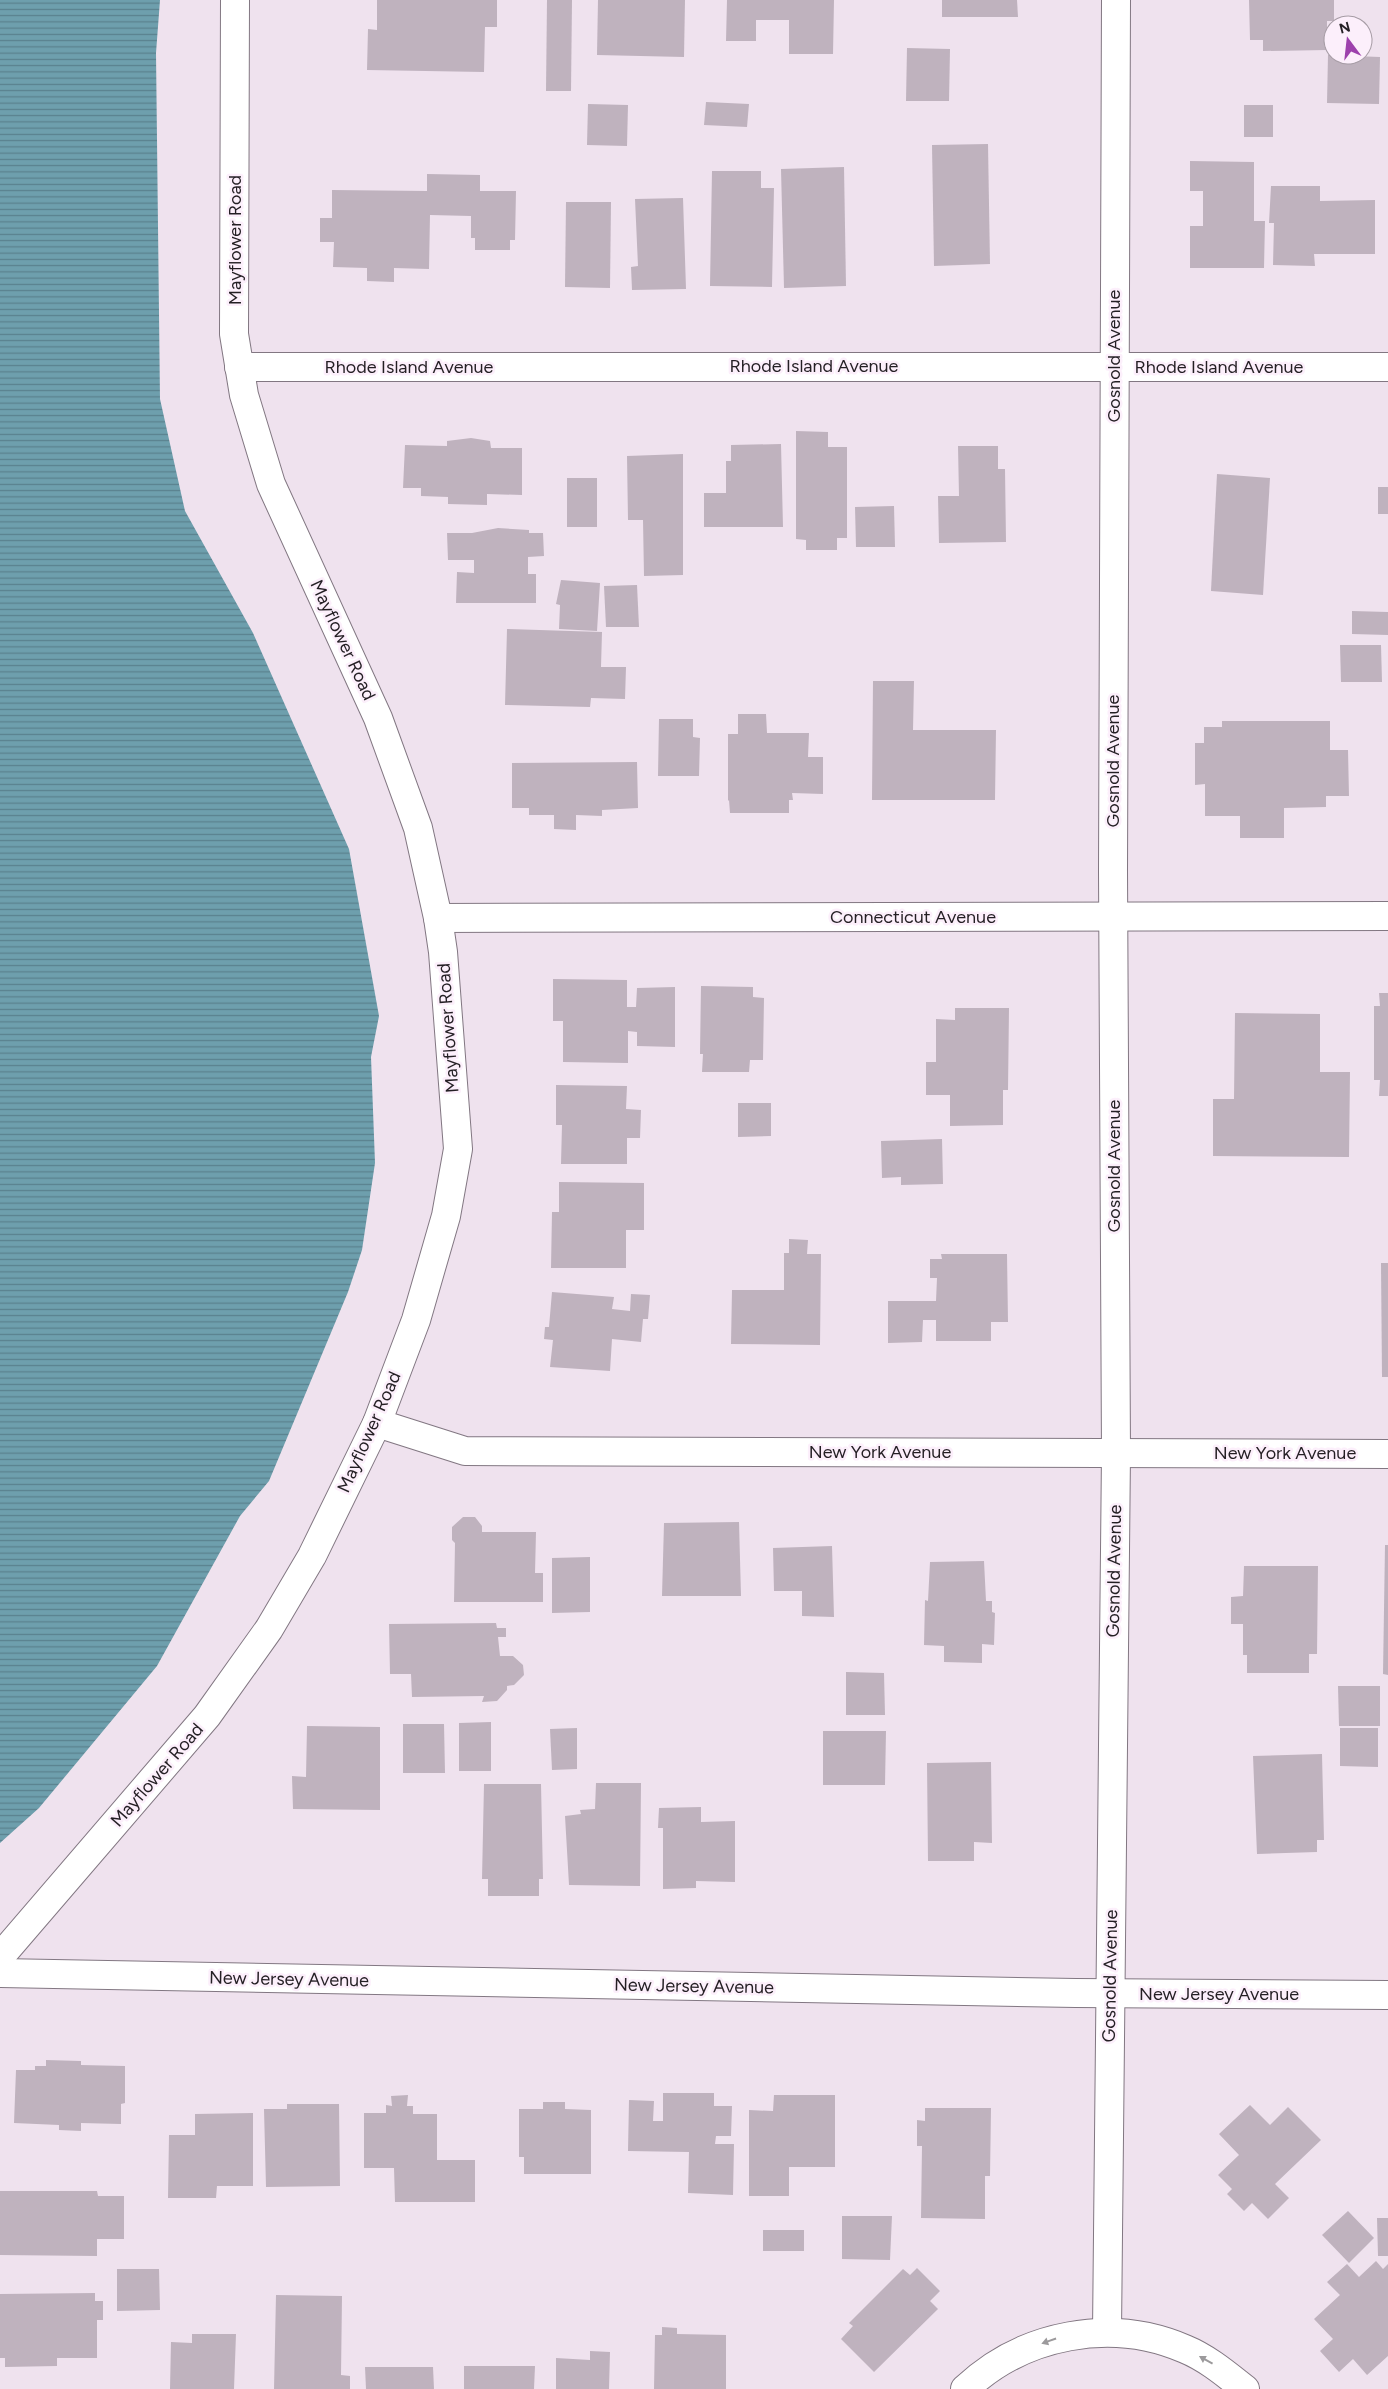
<svg xmlns="http://www.w3.org/2000/svg" width="1388" height="2389" font-family="Figtree,sans-serif">
<style>
.water{fill:url(#water-rules)}
.building{fill:#bfb2be}
.lines{fill:none;stroke-linecap:round;stroke-linejoin:round}
.street-casing{stroke:#827782;stroke-width:30}
.street{stroke:#fff;stroke-width:28}
.oneway{fill:#9c9a9c}
.labels{text-anchor:middle;dominant-baseline:central;stroke-width:5;stroke-linejoin:round;paint-order:stroke}
.street-label{font-size:18px;fill:#241f24;stroke:#fceffb}
</style>
<defs>
<pattern id="water-rules" width="6" height="5" patternUnits="userSpaceOnUse" patternTransform="scale(1.25)"><rect width="6" height="5" fill="#6e9fad"/><path d="M0 2.5h6" fill="none" stroke="#5a818d"/></pattern>
</defs>
<rect width="100%" height="100%" fill="#efe2ee"/>
<polygon class="water" points="0,0 160,0 156,53 160,399 185,511 253,633 349,849 379,1016 371,1057 375,1163 362,1250 348,1292 269,1481 240,1516 157,1666 39,1808 0,1843"/>
<g class="building">
<polygon points="377,0 497,0 497,27 485,27 484,72 367,70 368,29 377,30"/>
<polygon points="547,0 572,0 571,91 546,91"/>
<polygon points="598,0 685,0 684,57 597,55"/>
<polygon points="727,0 834,0 833,54 789,54 789,20 756,20 756,41 726,41"/>
<polygon points="942,0 1017,0 1018,17 942,17"/>
<polygon points="1249,0 1334,0 1334,21 1327,21 1327,50 1263,51 1263,40 1250,40"/>
<polygon points="907,48 950,49 949,101 906,101"/>
<polygon points="1328,55 1380,57 1379,104 1327,103"/>
<polygon points="706,102 749,104 747,127 704,125"/>
<polygon points="588,104 628,105 627,146 587,145"/>
<rect x="1244" y="105" width="29" height="32"/>
<polygon points="988,144 990,264 934,266 932,145"/>
<polygon points="1190,161 1254,162 1254,221 1265,221 1264,268 1190,268 1190,226 1203,226 1203,191 1190,191"/>
<polygon points="844,167 846,286 784,288 781,169"/>
<polygon points="712,171 761,171 761,188 774,188 772,287 710,286"/>
<polygon points="427,174 480,175 480,191 516,191 515,240 510,240 510,250 475,250 475,238 471,238 471,216 430,215 429,269 394,268 394,282 367,281 367,268 333,267 334,242 320,242 320,218 332,218 332,190 427,191"/>
<polygon points="1271,186 1320,186 1320,201 1375,200 1375,254 1314,254 1315,266 1273,265 1274,223 1269,223"/>
<polygon points="683,198 686,289 632,290 631,267 638,266 635,199"/>
<polygon points="566,202 611,202 610,288 565,287"/>
<polygon points="796,431 828,432 828,447 847,447 847,538 837,538 837,550 806,550 806,540 796,539"/>
<polygon points="471,438 490,441 491,448 522,448 522,495 487,494 487,505 448,504 448,497 421,496 421,488 403,488 405,445 447,446 447,441"/>
<polygon points="781,444 783,527 704,527 704,493 726,493 726,461 731,461 731,445"/>
<polygon points="958,446 998,446 998,469 1005,469 1006,542 939,543 938,496 959,496"/>
<polygon points="683,454 683,575 644,576 643,520 628,520 627,456"/>
<polygon points="1217,474 1270,478 1263,595 1211,591"/>
<rect x="567" y="478" width="30" height="49"/>
<rect x="1378" y="487" width="10" height="27"/>
<polygon points="894,506 895,547 856,547 855,507"/>
<polygon points="498,528 529,530 529,533 543,533 544,556 528,557 528,574 536,574 536,603 456,603 457,572 474,573 474,560 448,560 447,533 472,533"/>
<polygon points="561,580 600,583 597,631 559,629 560,605 556,604"/>
<polygon points="637,585 639,627 606,627 604,586"/>
<polygon points="1352,611 1388,612 1388,635 1352,634"/>
<polygon points="507,629 602,632 601,667 626,667 625,699 591,698 590,707 505,705"/>
<polygon points="1340,645 1381,645 1382,682 1341,682"/>
<polygon points="873,681 914,681 913,730 996,730 995,800 872,800"/>
<polygon points="738,714 766,714 767,733 809,733 808,757 823,757 823,794 792,793 793,800 789,800 789,813 730,813 729,800 728,801 728,734 738,734"/>
<polygon points="659,719 693,719 693,737 700,738 699,776 658,776"/>
<polygon points="1222,721 1330,721 1330,750 1348,750 1349,796 1326,796 1326,807 1284,808 1284,838 1240,838 1240,816 1205,816 1205,784 1195,785 1195,743 1204,743 1204,727 1222,727"/>
<polygon points="637,762 638,808 602,810 602,816 576,815 576,830 554,829 554,815 529,815 529,808 512,808 512,763"/>
<polygon points="553,979 627,980 627,1007 636,1007 637,988 675,987 675,1047 637,1046 637,1032 628,1031 628,1063 563,1062 563,1021 553,1021"/>
<polygon points="701,986 753,987 753,997 764,998 763,1060 750,1060 749,1072 702,1072 703,1054 700,1054"/>
<polygon points="1379,993 1388,993 1388,1096 1379,1096 1380,1080 1374,1080 1374,1006 1380,1006"/>
<polygon points="955,1008 1009,1008 1008,1090 1003,1090 1003,1125 950,1126 950,1095 926,1095 926,1062 936,1062 936,1019 955,1020"/>
<polygon points="1235,1013 1320,1014 1320,1072 1350,1072 1349,1157 1213,1156 1213,1099 1234,1099"/>
<polygon points="556,1085 627,1086 626,1109 641,1110 640,1138 627,1138 627,1164 561,1164 562,1125 556,1125"/>
<polygon points="738,1103 771,1103 771,1136 738,1137"/>
<polygon points="942,1139 943,1184 901,1185 901,1177 882,1178 881,1141"/>
<polygon points="559,1182 644,1183 644,1230 626,1230 626,1268 551,1268 552,1212 559,1212"/>
<polygon points="789,1239 808,1240 807,1254 821,1254 820,1345 731,1344 732,1290 784,1290 784,1253 789,1253"/>
<polygon points="941,1254 1007,1254 1008,1322 991,1322 991,1341 936,1341 936,1320 923,1320 922,1342 888,1343 888,1301 936,1301 937,1278 930,1278 930,1259 942,1259"/>
<polygon points="1381,1263 1388,1263 1388,1377 1382,1377"/>
<polygon points="552,1292 614,1297 612,1309 630,1311 631,1294 650,1295 648,1319 643,1319 641,1342 612,1339 610,1371 550,1367 553,1340 544,1339 545,1327 549,1327"/>
<polygon points="463,1517 475,1517 482,1526 482,1532 536,1532 535,1573 543,1573 543,1602 454,1602 455,1543 452,1540 452,1527"/>
<polygon points="739,1522 741,1596 662,1596 664,1523"/>
<polygon points="1385,1545 1388,1545 1388,1675 1383,1674"/>
<polygon points="832,1546 834,1617 802,1616 802,1591 774,1591 773,1548"/>
<polygon points="590,1557 590,1612 552,1613 552,1558"/>
<polygon points="984,1561 986,1601 992,1601 992,1612 995,1613 994,1645 982,1644 982,1663 944,1662 944,1646 924,1645 925,1600 928,1601 930,1562"/>
<polygon points="1244,1566 1318,1566 1317,1654 1309,1654 1309,1673 1247,1673 1247,1655 1243,1655 1243,1624 1231,1624 1231,1597 1243,1596"/>
<polygon points="496,1623 497,1628 506,1628 506,1637 498,1637 500,1656 513,1656 523,1665 524,1675 514,1685 507,1686 507,1690 497,1701 482,1702 484,1696 412,1697 411,1674 390,1674 389,1624"/>
<polygon points="846,1672 884,1673 885,1715 846,1715"/>
<polygon points="1338,1686 1380,1686 1380,1726 1339,1726"/>
<polygon points="491,1722 491,1771 459,1771 459,1723"/>
<polygon points="403,1724 444,1724 445,1773 403,1773"/>
<polygon points="307,1726 380,1727 380,1810 293,1809 292,1776 306,1777"/>
<polygon points="577,1728 577,1769 552,1770 550,1729"/>
<polygon points="1340,1728 1378,1728 1378,1767 1340,1766"/>
<polygon points="823,1731 886,1731 885,1785 823,1785"/>
<polygon points="1322,1754 1324,1840 1317,1840 1317,1852 1257,1854 1253,1756"/>
<polygon points="991,1762 992,1843 974,1842 974,1861 928,1861 927,1763"/>
<polygon points="596,1783 641,1783 640,1886 569,1885 565,1816 581,1814 580,1810 595,1809"/>
<polygon points="484,1784 541,1784 543,1879 539,1879 539,1896 488,1896 488,1879 482,1879"/>
<polygon points="701,1807 701,1822 735,1821 735,1882 696,1881 696,1888 663,1889 663,1828 658,1828 659,1808"/>
<polygon points="46,2060 81,2061 81,2065 125,2066 125,2103 121,2104 121,2124 81,2123 81,2131 59,2130 59,2125 14,2123 16,2070 35,2070 35,2066 46,2066"/>
<polygon points="663,2093 714,2093 714,2106 732,2106 731,2136 716,2136 715,2144 734,2144 733,2195 688,2193 689,2152 628,2151 629,2100 654,2101 653,2121 663,2121"/>
<polygon points="408,2095 407,2106 413,2106 413,2114 437,2114 437,2160 475,2160 475,2202 395,2202 394,2168 364,2168 364,2113 386,2113 386,2105 392,2106 391,2096"/>
<polygon points="774,2095 835,2095 835,2167 789,2167 789,2196 749,2196 749,2110 773,2111"/>
<polygon points="543,2102 565,2102 565,2109 591,2110 591,2174 524,2174 524,2157 519,2157 519,2109 543,2109"/>
<polygon points="287,2104 339,2104 340,2186 266,2187 264,2109 287,2109"/>
<polygon points="1250,2105 1270,2125 1288,2107 1321,2140 1275,2184 1289,2198 1268,2219 1252,2203 1244,2211 1227,2194 1232,2189 1218,2175 1239,2155 1219,2134"/>
<polygon points="925,2108 991,2108 990,2176 985,2176 985,2219 921,2218 922,2146 917,2146 917,2120 925,2121"/>
<polygon points="253,2113 253,2186 217,2186 216,2198 168,2198 169,2135 195,2135 195,2114"/>
<polygon points="0,2191 97,2191 98,2196 124,2196 124,2239 97,2239 97,2256 0,2255"/>
<polygon points="1348,2211 1374,2238 1349,2263 1322,2235"/>
<polygon points="842,2216 892,2216 890,2260 842,2259"/>
<polygon points="1377,2218 1388,2218 1388,2256 1378,2256"/>
<rect x="763" y="2230" width="41" height="21"/>
<polygon points="1376,2261 1383,2269 1388,2264 1388,2356 1367,2375 1353,2359 1339,2372 1320,2351 1333,2339 1314,2319 1340,2295 1327,2282 1347,2264 1359,2277"/>
<polygon points="917,2268 940,2291 930,2301 938,2309 874,2372 841,2339 853,2326 849,2323 903,2269 910,2275"/>
<polygon points="117,2269 159,2269 160,2310 117,2311"/>
<polygon points="95,2293 95,2301 103,2301 103,2320 97,2320 97,2358 57,2358 57,2366 5,2367 5,2358 0,2358 0,2294"/>
<polygon points="276,2295 342,2296 341,2375 350,2376 350,2389 274,2389"/>
<polygon points="662,2327 677,2328 677,2334 726,2335 726,2389 654,2389 655,2335 662,2335"/>
<polygon points="192,2334 236,2334 234,2389 170,2389 171,2342 192,2343"/>
<polygon points="590,2351 610,2352 609,2389 556,2389 556,2358 590,2360"/>
<polygon points="464,2366 535,2366 534,2389 464,2389"/>
<polygon points="365,2367 433,2367 434,2389 366,2389"/>
</g>
<g class="lines">
<g class="street-casing">
<g id="street">
<polyline points="239,367 1388,367"/>
<polyline points="438,918 1388,916"/>
<polyline points="377,1423 465,1451 1388,1454"/>
<polyline points="0,1957 207,1716 269,1629 312,1556 377,1423 416,1320 446,1216 458,1149 443,952 438,918 418,828 378,718 271,484 244,395 234,334 235,0"/>
<polyline points="0,1973 1076,1993 1388,1995"/>
<polyline points="1107,2332 1116,1453 1113,871 1116,0"/>
<path d="M 965,2389 C 1023,2334 1111,2317 1185,2349 C 1207,2358 1226,2374 1245,2389"/>
</g>
</g>
<use href="#street" class="street"/>
</g>
<defs><path id="oneway-solid" d="M-6-.8H1V-3.2L6.5 0L1 3.2V.8H-6Z" transform="scale(1.25)"/></defs>
<g class="oneway">
<use href="#oneway-solid" transform="translate(1049 2341) rotate(161)"/>
<use href="#oneway-solid" transform="translate(1206 2360) rotate(-151)"/>
</g>
<g class="labels">
<g class="street-label">
<text transform="translate(235 240) rotate(-90)">Mayflower Road</text>
<text transform="translate(1114 356) rotate(-90)">Gosnold Avenue</text>
<text x="814" y="366">Rhode Island Avenue</text>
<text x="409" y="367">Rhode Island Avenue</text>
<text x="1219" y="367">Rhode Island Avenue</text>
<text transform="translate(343 640) rotate(65)">Mayflower Road</text>
<text transform="translate(1113 761) rotate(-90)">Gosnold Avenue</text>
<text x="913" y="917">Connecticut Avenue</text>
<text transform="translate(448 1028) rotate(-94)">Mayflower Road</text>
<text transform="translate(1114 1166) rotate(-90)">Gosnold Avenue</text>
<text transform="translate(369 1432) rotate(-66)">Mayflower Road</text>
<text x="880" y="1452">New York Avenue</text>
<text x="1285" y="1453">New York Avenue</text>
<text transform="translate(1114 1571) rotate(-89)">Gosnold Avenue</text>
<text transform="translate(157 1775) rotate(-49)">Mayflower Road</text>
<text transform="translate(1110 1976) rotate(-89)">Gosnold Avenue</text>
<text transform="translate(289 1979) rotate(1)">New Jersey Avenue</text>
<text transform="translate(694 1986) rotate(1)">New Jersey Avenue</text>
<text x="1219" y="1994">New Jersey Avenue</text>
</g>
</g>
<g transform="translate(1348 40) rotate(345)"><circle r="24" fill="#fceffb" stroke="#a69ca5"/>
<path d="M0-4L9 19L0 12L-9 19Z" fill="#9d41ac"/>
<text y="-8" font-size="14" font-weight="bold" text-anchor="middle" fill="#241f24">N</text>
</g>
</svg>
